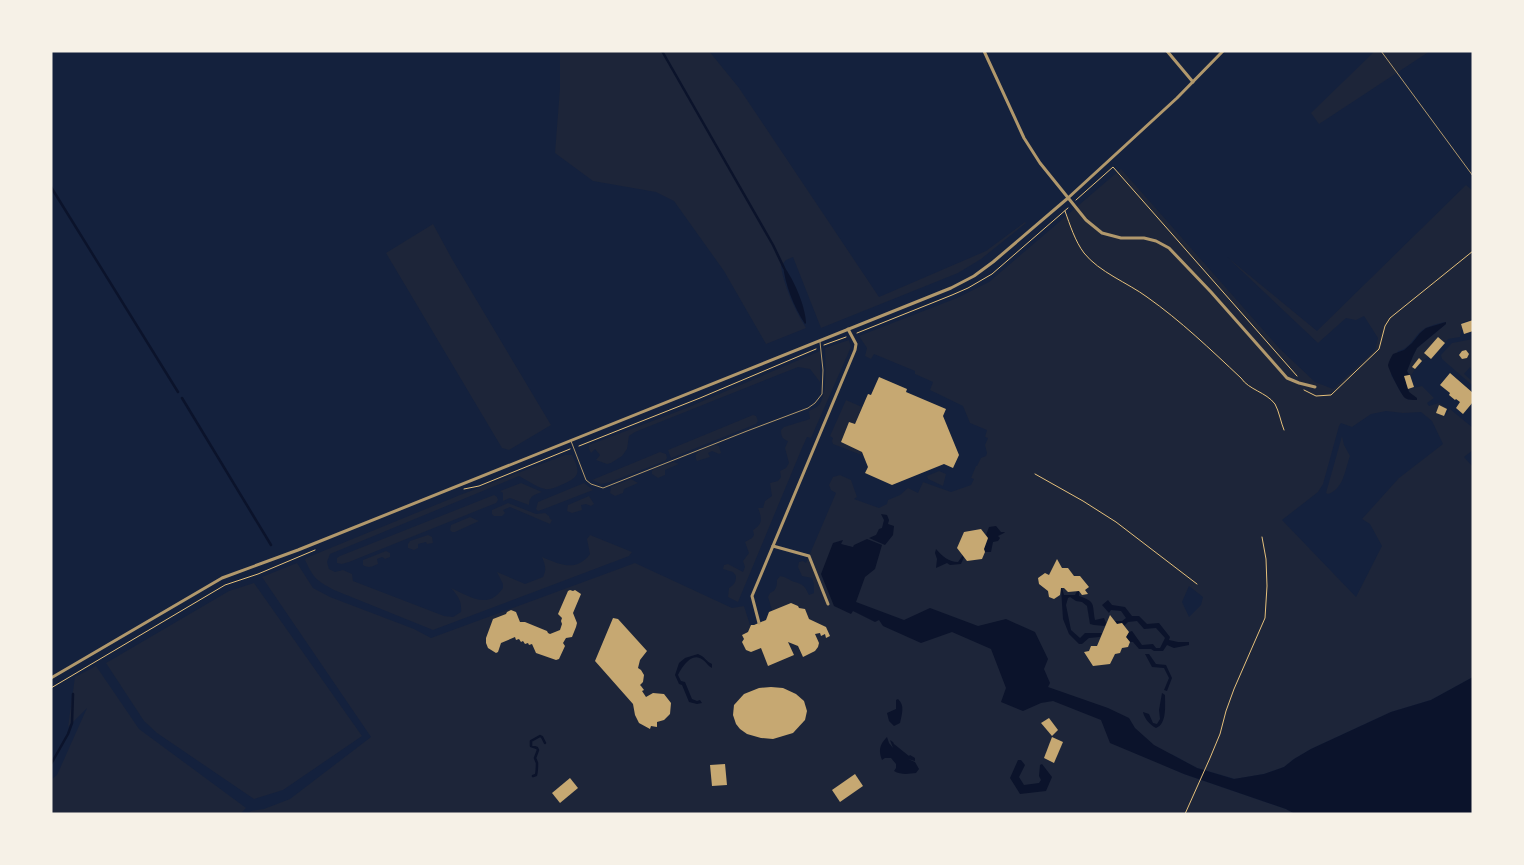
<svg xmlns="http://www.w3.org/2000/svg" width="1524" height="865" font-family="'Source Serif 4',serif">
<style>
.green{fill:#1d2539;fill-rule:evenodd}
.water{fill:#0b132b}
.lines{fill:none;stroke-linecap:round;stroke-linejoin:round}
.stream{stroke:#0b132b;stroke-width:2.5}
.building{fill:#c6a872}
.path{stroke:#e5c07b;stroke-width:1}
.service{stroke:#b1986c;stroke-width:1}
.minor{stroke:#b1986c;stroke-width:3}
</style>
<rect width="100%" height="100%" fill="#14213d"/>
<g class="green">
<path d="M 560,51 L 709,51 L 739,88 L 879,297 L 986,251 L 1025,222 L 1026,223 L 981,259 L 958,273 L 821,328 L 793,257 L 786,260 L 781,266 C 784,287 795,310 806,328 L 766,344 L 724,271 L 674,201 L 656,192 L 593,181 L 555,153 L 560,88 Z"/>
<polygon points="1375,51 1430,51 1319,124 1311,113"/>
<path d="M 1121,169 L 1280,349 L 1315,382 L 1333,389 L 1375,350 L 1378,338 L 1364,316 L 1356,320 L 1346,318 L 1318,343 L 1227,257 L 1317,331 L 1466,185 L 1473,191 L 1473,319 L 1461,323 L 1462,328 L 1460,337 L 1448,339 L 1445,343 L 1438,337 L 1424,353 L 1428,357 L 1422,361 L 1419,359 L 1412,366 L 1415,369 L 1411,376 L 1407,371 L 1413,356 L 1417,348 L 1446,324 L 1445,322 C 1436,324 1426,326 1419,333 C 1412,340 1409,349 1398,351 L 1391,375 C 1397,383 1400,396 1409,400 L 1410,394 L 1408,389 L 1422,386 L 1434,398 L 1427,403 L 1429,406 L 1439,403 L 1447,408 L 1447,409 L 1439,406 L 1436,413 L 1445,416 L 1450,409 L 1473,428 L 1473,450 L 1464,457 L 1473,467 L 1473,677 L 1431,700 L 1391,712 L 1311,749 L 1294,759 L 1284,767 L 1264,774 L 1235,779 L 1197,768 L 1171,754 L 1166,766 L 1184,774 L 1286,809 L 1295,814 L 248,814 L 251,811 L 264,809 L 290,799 L 371,737 L 262,577 L 297,563 L 313,588 L 330,597 L 414,629 L 431,638 L 635,563 L 732,608 L 744,606 L 750,625 L 754,625 L 766,620 L 769,612 L 772,610 L 768,597 L 770,593 C 776,591 777,586 777,580 L 780,576 C 786,577 788,579 792,581 C 803,585 804,584 809,595 L 814,593 L 814,584 L 812,578 L 802,576 L 798,567 L 799,562 L 803,561 L 806,563 L 836,493 L 831,490 L 829,485 L 833,477 L 840,475 L 851,480 L 857,497 L 854,499 L 879,508 L 887,504 L 888,500 L 900,495 L 908,488 L 918,493 L 923,482 L 951,492 L 971,485 L 974,479 L 971,478 L 976,466 L 977,466 L 981,458 L 986,456 L 987,453 L 985,445 L 988,438 L 985,437 L 987,430 L 970,423 L 963,406 L 930,390 L 933,382 L 915,374 L 915,371 L 874,354 L 871,359 L 865,356 L 867,348 L 859,336 L 957,298 L 989,282 ZM 1386,411 L 1403,413 L 1421,412 L 1432,421 L 1443,444 L 1399,478 L 1362,519 L 1370,524 L 1382,546 L 1356,597 L 1282,520 L 1318,492 L 1323,484 L 1339,426 L 1341,423 L 1352,427 L 1371,414 ZM 1189,586 L 1203,597 L 1201,605 L 1189,617 L 1182,602 Z"/>
<polygon points="433,224 452,259 551,425 509,450 502,448 386,253"/>
<polygon points="1473,339 1473,372 1470,367 1464,374 1473,382 1472,385 1442,359 1441,355 1452,343"/>
<path d="M 849,340 L 851,347 L 811,438 L 807,437 L 802,448 L 738,602 L 728,597 L 729,588 C 734,585 736,582 736,576 L 733,572 L 723,569 L 724,565 L 728,564 L 743,572 L 745,567 L 743,561 L 749,553 L 745,542 L 752,538 L 754,535 L 753,530 C 763,524 762,518 758,508 L 763,508 L 765,501 L 772,496 L 770,483 L 778,481 L 781,477 L 780,471 L 786,468 L 789,463 L 785,448 L 788,441 C 782,439 781,436 781,430 L 784,427 L 810,419 L 809,411 C 812,409 816,408 819,405 C 828,393 825,363 825,348 Z"/>
<polygon points="820,351 820,382 810,369 798,367 635,432 629,436 627,449 622,456 611,463 607,464 596,460 600,455 595,449 591,453 589,449 589,445 684,409"/>
<polygon points="846,400 862,407 855,424 849,422 841,442 862,452 863,453 859,454 833,444 832,441 833,438 830,436"/>
<polygon points="753,415 756,416 758,421 756,424 671,458 668,450"/>
<path d="M 1342,436 L 1344,445 L 1350,456 C 1345,469 1344,489 1328,494 L 1326,493 Z"/>
<path d="M 715,445 L 719,446 L 721,453 L 719,454 L 712,451 L 708,453 L 710,457 L 697,461 C 691,451 707,448 715,445 Z"/>
<polygon points="660,452 666,454 667,458 665,461 610,482 601,484 592,480"/>
<path d="M 565,455 L 572,455 C 581,473 580,477 561,485 C 556,487 551,490 545,489 C 536,487 527,480 519,476 L 330,554 L 327,562 L 329,569 L 335,572 L 343,570 L 352,574 L 353,581 L 444,616 L 453,617 L 461,612 C 462,601 458,596 451,588 C 471,597 488,610 503,588 L 503,584 L 497,572 L 525,584 L 543,577 C 547,569 545,565 542,557 C 559,564 576,573 590,554 L 587,539 L 590,535 L 632,552 L 629,556 L 433,630 L 334,590 C 316,580 314,579 305,560 L 306,558 L 460,495 Z"/>
<polygon points="674,462 679,464 665,470 665,475 658,478 652,474 652,471 654,469"/>
<polygon points="939,471 946,474 943,486 928,479 927,476"/>
<polygon points="631,479 638,483 624,489 623,493 615,496 610,493 611,487"/>
<path d="M 521,483 L 542,492 C 534,495 529,496 529,505 L 510,498 L 503,501 L 503,493 L 500,491 Z"/>
<polygon points="584,483 593,490 544,509 538,511 536,509 538,502"/>
<polygon points="494,495 497,497 498,500 496,503 349,562 342,564 337,563 337,558 340,556"/>
<polygon points="589,496 594,504 591,506 586,504 581,505 582,510 572,513 567,511 568,505"/>
<polygon points="508,503 536,514 545,513 549,516 550,519 552,520 550,524 510,507 503,510 505,513 502,516 494,516 492,514 492,510"/>
<polygon points="470,517 479,521 455,532 452,532 450,530 451,525"/>
<polygon points="428,535 432,537 433,543 427,544 426,542 418,544 418,548 414,550 408,548 408,544 410,541"/>
<path d="M 386,551 L 390,553 L 390,557 L 385,559 L 382,557 L 377,559 L 378,564 C 373,566 369,569 363,565 L 363,560 Z"/>
<polygon points="254,583 362,736 283,790 254,799 157,733 144,721 106,663 229,591"/>
<polygon points="96,666 139,729 246,808 240,814 51,814 51,780 57,775 87,708 68,727 75,677"/>
</g>
<g class="water">
<path d="M 783,265 C 794,280 805,305 806,323 L 805,324 C 794,307 785,285 783,265 Z"/>
<path d="M 1446,322 L 1446,324 L 1417,348 L 1413,356 L 1407,371 L 1409,375 L 1404,376 L 1409,392 L 1417,398 L 1417,400 C 1413,400 1408,400 1405,398 C 1402,396 1388,369 1388,365 C 1389,361 1391,357 1393,354 L 1404,350 L 1412,343 L 1420,333 L 1426,328 Z"/>
<polygon points="881,514 887,515 889,520 888,524 894,526 893,535 885,545 869,538 876,535 879,529 882,528 884,520"/>
<polygon points="996,526 1001,532 1005,532 1004,533 998,536 1000,538 998,541 993,542 991,552 985,552 984,549 988,539 986,535 989,527"/>
<polygon points="867,539 882,545 875,569 865,577 856,602 904,620 930,608 978,626 1006,619 1035,632 1048,659 1044,669 1050,683 1048,687 1108,708 1129,718 1135,728 1154,745 1197,768 1234,779 1264,774 1284,767 1294,759 1311,749 1391,712 1431,700 1473,677 1473,814 1295,814 1286,809 1184,774 1110,743 1101,720 1053,701 1041,703 1023,711 1001,702 1006,688 991,649 952,632 921,643 883,626 879,620 875,622 853,611 851,614 834,606 821,574 833,543 843,540 841,544 853,547 854,545"/>
<path d="M 936,549 C 942,556 949,562 958,562 L 963,555 L 964,557 L 961,564 L 950,565 L 947,563 L 936,568 L 937,559 L 935,553 Z"/>
<path d="M 1061,588 L 1062,588 L 1064,595 L 1075,595 L 1077,591 L 1079,591 L 1079,596 C 1096,602 1092,603 1095,620 L 1104,618 L 1106,623 L 1105,626 L 1094,625 L 1090,624 L 1087,606 L 1082,602 L 1076,601 L 1070,597 L 1068,598 L 1066,605 L 1071,630 L 1080,638 L 1085,633 L 1102,633 L 1100,637 L 1089,638 L 1082,644 L 1079,644 L 1069,634 L 1063,619 Z"/>
<polygon points="1108,600 1112,605 1125,607 1132,616 1139,616 1147,624 1159,623 1170,637 1169,640 1178,642 1189,642 1189,645 1174,648 1167,645 1163,651 1154,651 1151,649 1139,649 1133,642 1130,642 1126,637 1129,632 1132,631 1142,645 1153,644 1156,648 1160,648 1165,638 1156,628 1144,629 1137,621 1128,622 1124,626 1122,623 1117,624 1115,621 1122,621 1126,618 1121,611 1111,610 1109,613 1102,605"/>
<path d="M 698,654 C 707,658 705,661 712,664 L 712,668 C 707,665 707,663 703,660 C 692,651 682,667 678,675 L 681,681 L 685,682 L 692,699 L 697,701 L 700,700 L 702,703 L 697,704 L 689,702 L 682,685 L 679,684 L 675,675 L 679,663 L 685,658 Z"/>
<polygon points="1145,654 1149,654 1156,664 1166,665 1172,678 1167,691 1164,690 1169,678 1164,668 1152,667"/>
<path d="M 1162,693 L 1165,695 C 1165,706 1167,724 1156,728 C 1150,725 1144,718 1143,712 L 1149,714 L 1153,723 L 1157,724 L 1160,719 L 1159,710 Z"/>
<path d="M 898,699 C 905,705 902,714 900,723 L 894,726 L 889,721 L 887,713 L 896,709 L 896,700 Z"/>
<path d="M 887,737 L 889,743 L 893,748 L 890,740 L 893,742 L 894,744 L 909,756 L 910,755 L 915,758 L 915,761 L 908,759 L 915,762 L 919,769 L 916,773 C 908,774 901,775 894,771 L 896,768 L 896,764 L 891,758 L 885,758 L 882,760 C 878,750 880,744 887,737 Z"/>
<polygon points="1018,760 1021,760 1025,765 1019,777 1024,785 1039,783 1041,780 1039,776 1040,765 1042,764 1052,777 1046,791 1020,794 1010,778"/>
</g>
<g class="lines">
<g class="stream">
<polyline points="662,51 773,245 784,268"/>
<polyline points="51,187 178,392"/>
<polyline points="182,398 271,545"/>
<polyline points="51,764 68,734 72,723 73,694"/>
<path d="M 533,776 L 536,775 C 537,771 537,767 537,763 L 535,758 L 538,750 L 537,748 L 531,746 L 531,741 L 540,736 L 542,737 L 545,743"/>
</g>
</g>
<g class="building">
<polygon points="1473,320 1473,331 1464,334 1461,324"/>
<polygon points="1438,337 1445,343 1431,359 1424,353"/>
<polygon points="1466,350 1469,354 1467,358 1462,359 1459,355 1462,351"/>
<polygon points="1419,358 1422,361 1415,369 1412,367"/>
<polygon points="1450,373 1473,393 1473,402 1463,414 1456,408 1460,402 1456,399 1455,400 1449,395 1450,393 1440,385"/>
<polygon points="1409,375 1410,375 1414,387 1408,389 1404,376"/>
<polygon points="879,377 907,389 906,392 946,409 943,416 959,455 953,468 944,464 892,485 865,473 868,467 862,452 841,442 849,422 855,424 868,394 871,395"/>
<polygon points="1439,405 1447,409 1444,416 1436,413"/>
<polygon points="981,529 988,538 984,549 985,552 982,559 967,561 957,548 964,532"/>
<polygon points="1057,559 1062,568 1068,568 1074,576 1080,576 1089,587 1085,590 1088,594 1082,595 1079,591 1068,592 1064,588 1061,588 1060,595 1054,599 1049,597 1048,591 1039,584 1038,578 1045,573 1049,575"/>
<polygon points="570,590 573,591 575,590 581,594 573,613 577,623 576,627 572,637 566,638 563,643 565,646 559,659 556,660 536,653 532,644 529,645 528,643 525,644 523,641 521,642 519,639 516,640 515,637 501,643 498,652 496,653 488,648 486,643 486,638 493,619 506,614 507,612 511,610 516,612 520,622 525,622 547,631 548,633 550,634 560,630 562,624 561,621 562,618 558,614 568,591"/>
<polygon points="791,603 798,606 799,608 805,609 809,619 826,627 830,636 826,638 825,634 821,636 820,633 815,634 819,643 818,647 815,651 803,657 798,646 788,642 794,655 768,666 761,648 751,652 746,650 742,642 744,639 742,635 748,632 751,625 754,625 766,620 769,612"/>
<polygon points="1110,615 1117,624 1122,623 1129,632 1126,637 1130,642 1128,647 1122,648 1120,653 1115,654 1110,664 1093,666 1084,652 1089,651 1091,646 1097,646"/>
<polygon points="613,618 618,619 647,651 640,660 638,668 641,670 644,675 643,682 640,685 641,686 644,690 642,691 646,697 653,693 664,694 671,703 670,714 664,720 657,722 657,727 651,726 650,729 639,723 635,715 633,704 595,661"/>
<polygon points="771,687 783,688 796,694 804,701 807,711 805,720 793,733 773,739 761,738 747,734 740,729 736,724 733,715 734,705 744,694 759,688"/>
<polygon points="1049,718 1058,730 1052,736 1041,723"/>
<polygon points="1052,737 1063,742 1054,763 1044,758"/>
<polygon points="725,764 727,785 712,786 710,765"/>
<polygon points="855,774 863,786 840,802 832,790"/>
<polygon points="570,778 578,788 560,803 552,793"/>
</g>
<g class="lines">
<g class="path">
<polyline points="1076,200 1113,167 1297,376"/>
<path d="M 1065,211 C 1070,225 1075,241 1084,253 C 1099,272 1128,283 1147,297 C 1181,321 1210,349 1241,378 C 1249,390 1266,392 1275,404 C 1279,411 1281,423 1284,430"/>
<polyline points="857,333 952,295 968,288 992,274 1068,208"/>
<polyline points="824,345 846,337"/>
<polyline points="1304,390 1316,396 1331,395 1379,349 1385,326 1390,318 1473,251"/>
<polyline points="579,446 700,398 816,349"/>
<polyline points="1035,474 1083,501 1116,522 1197,584"/>
<polyline points="464,489 479,486 570,449"/>
<polyline points="51,688 225,585 258,574 315,550"/>
<polyline points="1185,814 1210,758 1220,734 1226,711 1234,689 1265,618 1267,586 1266,559 1262,537"/>
</g>
<g class="service">
<polyline points="1381,51 1473,176"/>
<polyline points="571,441 586,480 591,484 603,488 747,431 808,408 815,403 822,394 823,370 820,342"/>
</g>
<g class="minor">
<polyline points="984,51 1024,138 1040,163 1086,220 1102,233 1121,238 1144,238 1156,241 1169,248 1211,292 1287,378 1299,383 1315,387"/>
<polyline points="1167,51 1193,82"/>
<polyline points="773,546 809,556 828,604"/>
<polyline points="759,623 752,596 855,350 856,344 848,329"/>
<polyline points="51,678 222,578 298,550 951,288 974,276 993,262 1068,198 1177,98 1223,51"/>
</g>
</g>
<rect width="1524" height="865" fill="none" stroke="#f6f1e7" stroke-width="105"/>
</svg>
